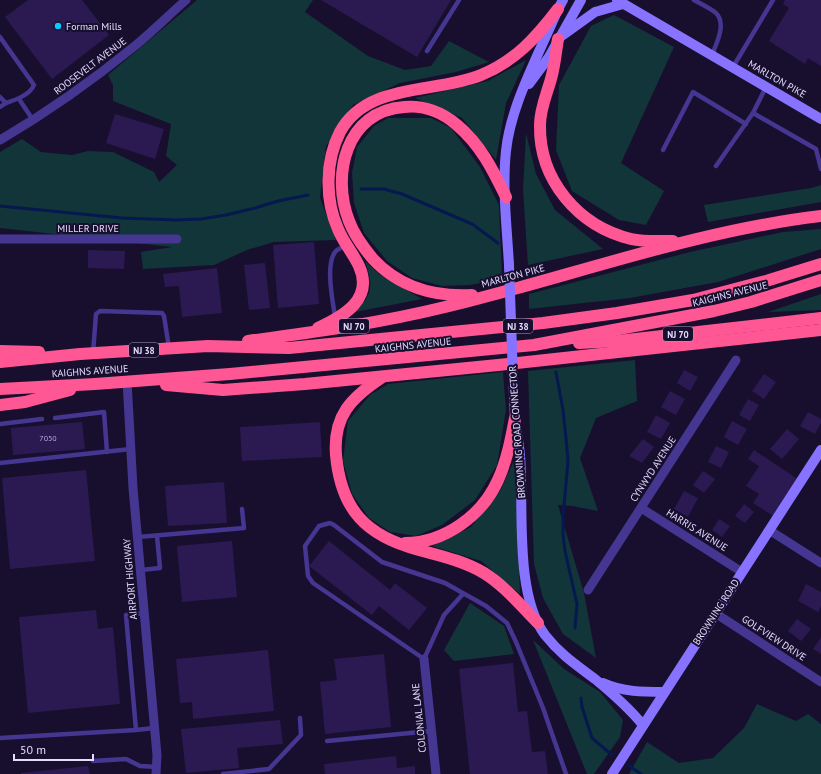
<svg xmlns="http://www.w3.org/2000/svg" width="821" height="774" font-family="'PT Sans',sans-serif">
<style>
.green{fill:#113538}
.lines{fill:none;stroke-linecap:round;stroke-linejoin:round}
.stream{stroke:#061850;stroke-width:3}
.building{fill:#2b1951}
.lane{stroke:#443691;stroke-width:4.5}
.street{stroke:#443691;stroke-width:9}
.secondary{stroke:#8773ff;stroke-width:10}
.highway{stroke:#ff5794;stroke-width:12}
.secondary-bridge{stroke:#8773ff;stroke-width:10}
.poi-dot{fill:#08c9ff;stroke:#180f2e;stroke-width:1.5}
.labels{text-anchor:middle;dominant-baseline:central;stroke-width:4;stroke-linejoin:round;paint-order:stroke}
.number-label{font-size:8px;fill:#b6abd4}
.shield{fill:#180f2e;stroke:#a79ec0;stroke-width:1}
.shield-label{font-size:9px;font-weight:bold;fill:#e4dcff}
.poi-label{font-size:10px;fill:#e4dcff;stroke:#180f2e;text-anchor:start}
.street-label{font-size:10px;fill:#e4dcff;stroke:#180f2e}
</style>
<rect width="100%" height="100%" fill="#180f2e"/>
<g class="green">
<polygon points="197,0 313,0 305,12 368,56 405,70 431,66 449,41 489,62 456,72 400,83 353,105 326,146 320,198 336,240 274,242 247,250 214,265 143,269 141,252 172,247 0,228 0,152 22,139 41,152 72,155 88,151 113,152 154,172 159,182 177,165 166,156 171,124 113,101 113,85 108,75"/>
<polygon points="614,15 674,47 621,163 664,191 646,225 619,220 572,191 556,150 559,85 591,26"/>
<polygon points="526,60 506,103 496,160 462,118 415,98 488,81"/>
<polygon points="388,118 431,118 451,128 480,167 499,205 502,279 470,285 442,286 412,278 387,261 364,233 354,203 352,173 357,147 374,126"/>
<polygon points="526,133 536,174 555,210 603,249 528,265 523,190"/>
<polygon points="821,185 821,202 708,222 704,205 811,188"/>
<polygon points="821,229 821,249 718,282 630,298 529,309 529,294 690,252 783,232"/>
<path d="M 365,261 L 379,274 L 422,299 L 355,312 C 374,292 373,287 365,261 Z"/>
<polygon points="821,294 821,310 768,312"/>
<polygon points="635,360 637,401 596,418 580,458 598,511 572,506 558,505 584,593 596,658 563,634 543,598 534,564 528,371"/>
<polygon points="503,372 506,410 497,465 475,500 442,525 416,536 390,532 369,518 352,494 343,461 348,421 370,395 388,384"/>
<polygon points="515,458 520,594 481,561 432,546 471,527 500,491"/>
<polygon points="470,603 504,626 514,654 454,661 444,650"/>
<polygon points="533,640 564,669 600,692 623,720 620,737 594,774 587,774"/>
<polygon points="757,704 796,721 808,714 821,724 821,774 629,774 647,742 679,763 713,758 744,728"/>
</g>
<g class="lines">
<g class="stream">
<polyline points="361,189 384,189 402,194 472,224 498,243"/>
<polyline points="0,206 122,218 176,220 201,219 226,215 255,208 278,201 308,195"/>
<polyline points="556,372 563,410 566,438 568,461 563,518 563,534 565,551 577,604 575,628"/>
<polyline points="581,698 582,707 592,738 612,755"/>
<polyline points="628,765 641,774"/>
</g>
</g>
<g class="building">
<polygon points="28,0 82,0 109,35 52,79 5,17"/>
<polygon points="321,0 451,0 417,57"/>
<polygon points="785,0 821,0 821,66 808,58 805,64 769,41 789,8 783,4"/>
<polygon points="115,114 164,129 155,159 106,143"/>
<polygon points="314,242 319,304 278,308 273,245"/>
<polygon points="88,250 125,251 124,269 88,268"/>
<polygon points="265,263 270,308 249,310 244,265"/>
<polygon points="217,268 222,313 182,317 179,286 165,287 163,274"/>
<polygon points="684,370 698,377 690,391 677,383"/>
<polygon points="764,374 776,382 764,399 752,391"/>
<polygon points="670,391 685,399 676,415 661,407"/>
<polygon points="748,399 759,405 750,421 739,415"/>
<polygon points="808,412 821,419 821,423 815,434 800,426"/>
<polygon points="656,415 670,423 661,439 647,432"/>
<polygon points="732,421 747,429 738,445 724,437"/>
<polygon points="82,422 85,449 13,455 11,428"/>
<polygon points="320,422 322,457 242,461 240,427"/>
<polygon points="787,429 799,439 782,459 770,449"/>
<polygon points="643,439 654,447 642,463 629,456"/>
<polygon points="716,446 729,452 721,468 708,462"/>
<polygon points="754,450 799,480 775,517 753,503 759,494 746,486 759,466 748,459"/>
<polygon points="86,470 95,561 10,569 2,478"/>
<polygon points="703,471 715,479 704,493 693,485"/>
<polygon points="224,482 227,523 168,526 165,486"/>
<polygon points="684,491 698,498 688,517 674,509"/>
<polygon points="744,504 754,512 745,523 735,516"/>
<polygon points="719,519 730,526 722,537 712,530"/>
<polygon points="232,541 237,597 182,602 177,546"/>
<polygon points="329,541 390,590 395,583 427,608 409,630 379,606 372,615 309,566"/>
<polygon points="806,584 821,592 821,606 818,612 798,601"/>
<polygon points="96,610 98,629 113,627 120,704 28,713 19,617"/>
<polygon points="797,619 811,629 801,641 788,631"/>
<polygon points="821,637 821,654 813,649"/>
<polygon points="268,650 274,711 193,719 192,702 180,703 176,659"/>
<polygon points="384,654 391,727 325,734 320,682 337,680 334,659"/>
<polygon points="513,663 518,712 527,711 532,752 545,751 548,774 470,774 459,669"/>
<polygon points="280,720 283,744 237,748 239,768 186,773 181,729"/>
<polygon points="396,756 397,768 415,766 415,774 325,774 324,764"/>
<polygon points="88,766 90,774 21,774 21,773"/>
</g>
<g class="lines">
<g class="lane">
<path d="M 694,0 C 701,4 710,8 716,13 C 727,24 716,44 712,55"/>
<path d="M 0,37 L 34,85 C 30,95 15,100 6,103 L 0,97"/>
<polyline points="427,51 459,0"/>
<polyline points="733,67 773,0"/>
<polyline points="19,99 33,120"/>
<polyline points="0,107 6,103"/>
<polyline points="753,113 816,149 821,169"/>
<polyline points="663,150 693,92 746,124"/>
<polyline points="716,166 753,113 766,87"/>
<path d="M 335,317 C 333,302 324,261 337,250 C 339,249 343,247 345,246"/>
<polyline points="93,353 96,314 100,311 162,313 164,316 169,348"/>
<polyline points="55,418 104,412 107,452"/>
<polyline points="0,424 42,419"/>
<polyline points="0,463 131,449"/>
<polyline points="138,537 244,528 242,509"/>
<polyline points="141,570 160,568 157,536"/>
<polyline points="463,594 444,615 424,659 313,583 308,576 305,546 319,526 330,523 334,525 382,562 445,583 486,606 507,623 516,642 543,708 566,774"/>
<polyline points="145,613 126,615 136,730 154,728"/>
<polyline points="0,738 136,730"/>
<polyline points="327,741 431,731"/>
<polyline points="93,761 126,759 140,766 157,767"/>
<polyline points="223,774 269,769 301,735 300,718"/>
</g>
<g class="street">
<path d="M 0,140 C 48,112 93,80 136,45 C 153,31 169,15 186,0"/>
<polyline points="0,239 177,239"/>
<polyline points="127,381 133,488 157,755 156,774"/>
<polyline points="641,508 742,572"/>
<polyline points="769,530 821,563"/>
<polyline points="588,590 736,360"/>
<polyline points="715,613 821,682"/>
<polyline points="424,659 436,774"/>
</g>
<g class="secondary">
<polyline points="617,0 821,119"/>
<polyline points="563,35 595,12 623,4"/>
<polyline points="529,84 549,57 581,0"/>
<path d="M 509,265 C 507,228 502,188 506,151 C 510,112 530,72 546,36 C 552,24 556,12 563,0"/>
<path d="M 513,378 C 514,391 514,404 515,417 C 516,430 519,443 520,456 C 524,506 514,594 545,635 C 561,655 575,664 595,679 C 612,693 629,708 643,725"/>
<path d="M 603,683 C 623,692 643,692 664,692"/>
<polyline points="612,774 821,450"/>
</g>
<g class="highway">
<path d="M 558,39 C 556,51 555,63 552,75 C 548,92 540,107 540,125 C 539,180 578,226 631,239 C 644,242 659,241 673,241"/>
<path d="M 472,295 C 435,297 399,287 373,259 C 363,247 354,235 349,221 C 331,175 346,111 404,107 C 423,105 442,112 457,125 C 480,144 493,170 506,197"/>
<path d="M 318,328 C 344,316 374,299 359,266 C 353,253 343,242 338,229 C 325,200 325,161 340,132 C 367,82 435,94 481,75 C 515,61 536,38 558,9"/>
<path d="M 248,341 C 315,332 380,323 445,307 C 570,277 693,231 821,216"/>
<polyline points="579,343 618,341 821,318"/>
<polyline points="0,351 39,352"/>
<polyline points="0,362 80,354 208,346 289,348 543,323 617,313 693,300 766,281 821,264"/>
<path d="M 381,378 C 351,398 333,416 336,455 C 341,510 366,536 419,550 C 441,556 464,561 484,573 C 505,586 521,606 538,623"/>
<polyline points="166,385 223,390 305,384 498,365 821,330"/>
<polyline points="0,389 95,384 230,374 534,345 714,311 751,302 821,280"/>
<polyline points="0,405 25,402 70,390"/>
<path d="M 405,543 C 444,543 482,516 498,480 C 507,460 511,439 515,418"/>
</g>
<polyline class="secondary-bridge" points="509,265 513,378"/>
</g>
<circle class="poi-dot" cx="58" cy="26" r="4"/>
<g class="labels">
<g class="number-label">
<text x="48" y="438">7050</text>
</g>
<g class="shield">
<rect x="339" y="319" width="30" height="14" rx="3"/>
<rect x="503" y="319" width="30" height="14" rx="3"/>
<rect x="663" y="327" width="30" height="14" rx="3"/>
<rect x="129" y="343" width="30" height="14" rx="3"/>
</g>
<g class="shield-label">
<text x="354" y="326">NJ 70</text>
<text x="518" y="326">NJ 38</text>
<text x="678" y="334">NJ 70</text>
<text x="144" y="350">NJ 38</text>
</g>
<g class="poi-label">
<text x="66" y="26">Forman Mills</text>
</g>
<g class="street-label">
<text transform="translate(90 66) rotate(-37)">ROOSEVELT AVENUE</text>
<text transform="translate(777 79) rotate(30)">MARLTON PIKE</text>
<text x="88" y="228">MILLER DRIVE</text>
<text transform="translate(513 276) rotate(-15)">MARLTON PIKE</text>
<text transform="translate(730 294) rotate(-14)">KAIGHNS AVENUE</text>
<text transform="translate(413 345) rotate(-6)">KAIGHNS AVENUE</text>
<text transform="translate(90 371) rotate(-4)">KAIGHNS AVENUE</text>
<text transform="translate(517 432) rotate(-94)">BROWNING ROAD CONNECTOR</text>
<text transform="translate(653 469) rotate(-57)">CYNWYD AVENUE</text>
<text transform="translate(697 530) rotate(32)">HARRIS AVENUE</text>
<text transform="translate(130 579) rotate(-95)">AIRPORT HIGHWAY</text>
<text transform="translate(716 612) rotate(-57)">BROWNING ROAD</text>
<text transform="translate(774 638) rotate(33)">GOLFVIEW DRIVE</text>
<text transform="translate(419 718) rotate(-96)">COLONIAL LANE</text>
</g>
</g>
<path d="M14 754v6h79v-6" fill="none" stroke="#e4dcff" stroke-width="2"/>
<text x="20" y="754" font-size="12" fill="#e4dcff" stroke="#180f2e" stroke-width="3" paint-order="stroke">50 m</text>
</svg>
